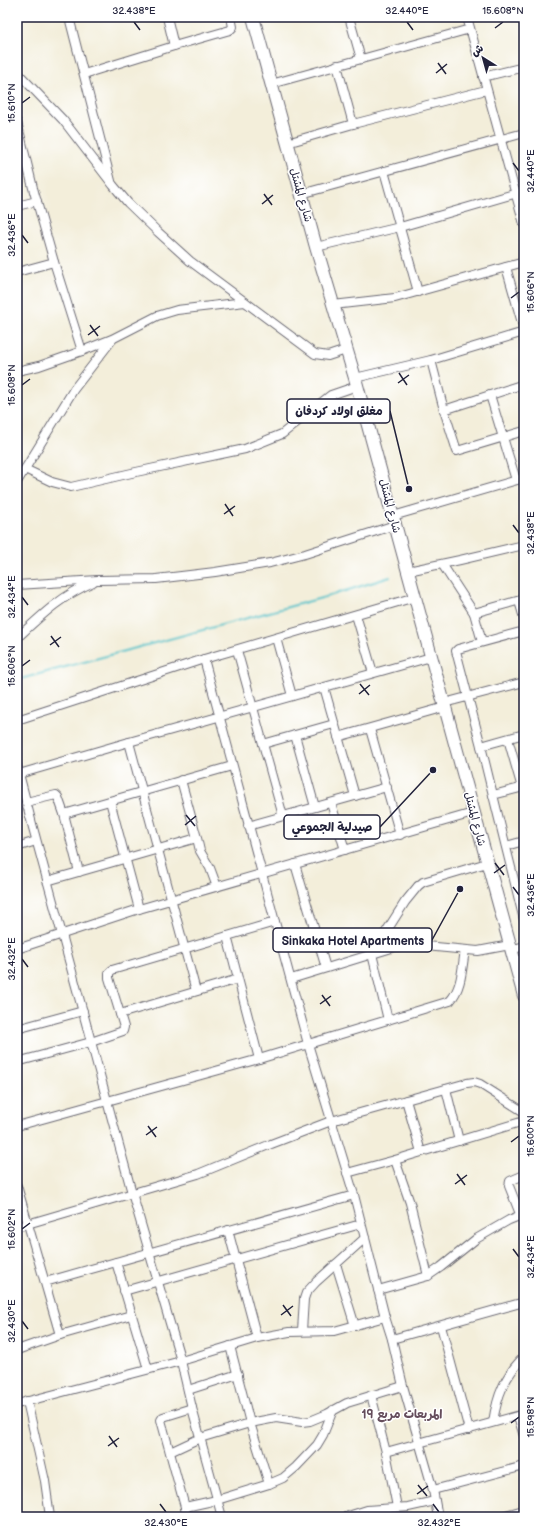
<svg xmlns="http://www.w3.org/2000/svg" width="541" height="1534" font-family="'Balsamiq Sans','Playpen Sans Arabic',sans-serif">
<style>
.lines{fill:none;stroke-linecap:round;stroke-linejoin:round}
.stream{stroke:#57c4cc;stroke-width:2}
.street-casing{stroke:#6b6973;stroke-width:10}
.secondary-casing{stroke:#6b6973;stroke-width:14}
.street{stroke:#fff;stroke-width:8}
.secondary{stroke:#fff;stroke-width:12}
.ticks{fill:none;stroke:#22223b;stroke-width:1.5}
.labels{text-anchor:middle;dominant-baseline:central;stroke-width:3;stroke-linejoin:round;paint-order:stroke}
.street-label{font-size:11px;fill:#22223b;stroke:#fff}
.neighbourhood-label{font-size:12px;font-weight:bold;fill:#654d5c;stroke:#fff}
.leader{fill:none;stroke:#22223b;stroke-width:1.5}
.callout-dot{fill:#22223b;stroke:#fff;stroke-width:1.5}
.callout{fill:#fff;stroke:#22223b;stroke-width:1.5}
.callout-label{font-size:12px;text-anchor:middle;font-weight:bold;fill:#22223b}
.neatline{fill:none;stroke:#22223b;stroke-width:1.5}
.ticks-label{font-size:10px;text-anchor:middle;fill:#22223b}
</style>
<rect width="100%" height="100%" fill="#fff"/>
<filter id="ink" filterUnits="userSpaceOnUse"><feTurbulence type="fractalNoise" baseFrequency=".025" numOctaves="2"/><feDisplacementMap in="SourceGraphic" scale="8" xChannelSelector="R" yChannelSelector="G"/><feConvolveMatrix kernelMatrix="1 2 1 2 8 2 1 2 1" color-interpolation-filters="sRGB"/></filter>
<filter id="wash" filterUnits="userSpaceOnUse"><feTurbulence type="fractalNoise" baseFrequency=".012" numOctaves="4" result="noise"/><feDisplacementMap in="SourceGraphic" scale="16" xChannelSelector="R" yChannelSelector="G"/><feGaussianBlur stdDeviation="0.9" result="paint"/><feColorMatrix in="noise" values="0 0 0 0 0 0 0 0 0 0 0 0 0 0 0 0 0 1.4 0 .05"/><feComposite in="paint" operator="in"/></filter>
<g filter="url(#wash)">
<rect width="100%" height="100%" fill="#f3eeda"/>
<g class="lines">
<polyline class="stream" points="17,680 329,596 390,577"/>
</g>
</g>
<g filter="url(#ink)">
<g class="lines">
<g class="street-casing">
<g id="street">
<polyline points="69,17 111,181"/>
<polyline points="167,17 174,46"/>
<polyline points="349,17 361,59"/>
<polyline points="467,17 524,224"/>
<polyline points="337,65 353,124"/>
<polyline points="17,72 63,120 113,185 128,203 158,232 190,261 315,354 328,356 346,350"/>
<polyline points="84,74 174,46 230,30 233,27 231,17"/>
<polyline points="483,77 524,67"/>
<polyline points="271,84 470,29"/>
<polyline points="17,122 33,188 54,262 17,272"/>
<polyline points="287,143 353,124 486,90"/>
<polyline points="384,171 418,292"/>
<polyline points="301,194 524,133"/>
<polyline points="17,206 37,201"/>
<polyline points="316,247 400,227 524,191"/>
<polyline points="54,262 82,351"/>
<polyline points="506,267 524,330"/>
<polyline points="333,305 395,298 524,262"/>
<polyline points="431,360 444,410 457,451 524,431"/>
<polyline points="17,371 39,366 82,351 112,339 157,316 177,310 245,302"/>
<polyline points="355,378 431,360 524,332"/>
<polyline points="490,395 516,480"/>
<polyline points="444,410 524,384"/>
<polyline points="25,469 52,482 71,487 136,472 245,449 282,434 331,395 357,386"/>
<polyline points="17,482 74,389 112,340"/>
<polyline points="393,516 524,478"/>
<polyline points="442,564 474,613"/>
<polyline points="408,571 460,560 524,545"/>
<polyline points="17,585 98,580 156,579 215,572 270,563 305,554 395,525"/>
<polyline points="519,601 524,618"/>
<polyline points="356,615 373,673"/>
<polyline points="524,631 458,649 456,651 481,746 524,734"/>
<path d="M 17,638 C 43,614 60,597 93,582"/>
<polyline points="276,638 292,696"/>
<polyline points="482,642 474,613 524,599"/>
<polyline points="237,650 283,816"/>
<polyline points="204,659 308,1044 354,1195 385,1317 392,1339 403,1386 433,1490 438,1517"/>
<polyline points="324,687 355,796"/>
<polyline points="444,703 524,682"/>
<polyline points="17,720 204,659 415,597"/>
<polyline points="370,729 400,835"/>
<polyline points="295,735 315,807"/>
<polyline points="338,737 445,707"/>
<polyline points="508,739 522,788"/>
<polyline points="263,744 334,724"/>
<polyline points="481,746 493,795"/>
<polyline points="17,766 32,824 132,1193 181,1361 192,1408 222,1517"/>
<polyline points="19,774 129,742"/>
<polyline points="181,780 197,838"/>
<polyline points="524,787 493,795 524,920"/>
<polyline points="110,801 139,909"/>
<polyline points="26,802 56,795 58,797 64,814 232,766"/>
<polyline points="331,803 345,850"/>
<polyline points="64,814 79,872"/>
<polyline points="248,826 387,787"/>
<polyline points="506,846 524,841"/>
<polyline points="17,847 36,841"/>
<polyline points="295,864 326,968"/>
<polyline points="47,881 197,838 200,851 210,868 217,887"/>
<polyline points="227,936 259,1059"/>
<polyline points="17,949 139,909 473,813"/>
<polyline points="511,950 524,946"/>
<polyline points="291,979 395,947 415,945 478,951 510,945"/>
<polyline points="196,991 129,742 431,657"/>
<polyline points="120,1014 238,979"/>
<polyline points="388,1020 372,954 405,902 418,886 423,882 487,863"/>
<polyline points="17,1029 83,1011"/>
<polyline points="17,1062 91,1042 123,1031 124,1027 109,978 109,973 112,970 275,922"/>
<polyline points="446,1089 459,1141"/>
<polyline points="406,1100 421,1152"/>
<path d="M 17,1126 L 259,1059 L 450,1001 C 462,988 462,968 465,950"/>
<polyline points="395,1160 410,1203 428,1276"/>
<polyline points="347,1173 395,1160 524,1121"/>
<polyline points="524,1175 510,1181 509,1186 524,1224"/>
<polyline points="17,1186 60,1335"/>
<polyline points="17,1227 198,1174 271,1144 331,1121 467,1083 474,1082 480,1084 524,1112"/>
<polyline points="228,1230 257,1338"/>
<polyline points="116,1262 148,1369"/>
<polyline points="336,1264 355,1326"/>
<polyline points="45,1282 354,1195"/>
<polyline points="378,1290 428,1276 441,1267 476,1239 509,1220 524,1214"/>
<polyline points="124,1291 361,1224"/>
<polyline points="441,1326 469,1430"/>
<polyline points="302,1331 304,1299 306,1293 316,1282 365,1238"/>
<polyline points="392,1339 524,1302"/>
<polyline points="230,1346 250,1423 269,1484"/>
<polyline points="17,1350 60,1335 131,1315"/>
<polyline points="188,1390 238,1374"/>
<polyline points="371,1395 386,1452 397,1507"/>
<polyline points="27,1401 45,1481 50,1517"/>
<polyline points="17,1404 181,1361 257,1338 289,1332 334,1331 385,1317"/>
<polyline points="518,1416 524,1436"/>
<path d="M 493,1422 C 497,1396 505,1375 524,1357"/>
<polyline points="170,1452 200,1438 250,1423 276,1418 302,1422 310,1421 327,1414 347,1403 403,1386"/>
<polyline points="386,1452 524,1414"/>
<polyline points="433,1490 524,1466"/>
<polyline points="185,1507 217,1500 269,1484 283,1478 296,1467 317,1445 323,1435 333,1410"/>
<polyline points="186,1517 185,1507 161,1420 163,1417 192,1408"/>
<polyline points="345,1517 367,1510 408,1507 435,1501"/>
</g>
</g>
<g class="secondary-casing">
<g id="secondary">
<polyline points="253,17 316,247 355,378 524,996"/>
<polyline points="506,1517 524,1512"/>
</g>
</g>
<use href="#street" class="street"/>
<use href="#secondary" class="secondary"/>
</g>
</g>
<path class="ticks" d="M 134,22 L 140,30M 407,22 L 413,30M 495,28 L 503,22M 438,63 L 446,74M 436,73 L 447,64M 22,103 L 30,97M 513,163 L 519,171M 264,194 L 272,205M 262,204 L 273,195M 22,235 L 28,243M 511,298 L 519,292M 90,325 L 98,336M 88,335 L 100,326M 399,373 L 407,385M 398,383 L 409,375M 22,385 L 30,379M 225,504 L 233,516M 224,514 L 235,506M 513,525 L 519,533M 22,597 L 28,605M 51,636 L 59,647M 50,645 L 61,637M 22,666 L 30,660M 360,684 L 369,695M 359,694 L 370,685M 186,815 L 195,826M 185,825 L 196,816M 495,863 L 504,875M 494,873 L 505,865M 513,887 L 519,895M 22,959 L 28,967M 322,995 L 330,1006M 320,1004 L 331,996M 148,1126 L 156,1137M 146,1135 L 157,1127M 511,1142 L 519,1136M 457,1174 L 465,1185M 455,1184 L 467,1175M 22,1229 L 30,1223M 513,1249 L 519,1257M 283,1305 L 291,1316M 281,1315 L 293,1306M 22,1321 L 28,1329M 511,1423 L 519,1417M 109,1436 L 117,1447M 108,1446 L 119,1438M 418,1485 L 427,1496M 417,1494 L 428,1486M 160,1504 L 166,1512M 433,1504 L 439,1512"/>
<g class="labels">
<g class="street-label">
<text transform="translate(301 195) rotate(74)">شارع المشتل</text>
<text transform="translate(390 506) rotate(75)">شارع المشتل</text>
<text transform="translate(475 819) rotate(75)">شارع المشتل</text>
</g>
<g class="neighbourhood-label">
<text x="402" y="1414">المربعات مربع 19</text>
</g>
</g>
<path class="leader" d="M409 489L390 411M433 770L380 827M460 889L432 940"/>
<g class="callout-dot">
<circle cx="409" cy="489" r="4"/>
<circle cx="433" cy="770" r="4"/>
<circle cx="460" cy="889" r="4"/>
</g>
<g class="callout">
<rect x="287" y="399" width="103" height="24" rx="4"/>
<rect x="284" y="815" width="96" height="24" rx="4"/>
<rect x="273" y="928" width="159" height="24" rx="4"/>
</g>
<g class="callout-label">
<text x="339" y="415">مغلق اولاد كردفان</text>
<text x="332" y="831">صيدلية الجموعي</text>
<text x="353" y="945">Sinkaka Hotel Apartments</text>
</g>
<rect width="541" height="1534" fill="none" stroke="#fff" stroke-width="44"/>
<g transform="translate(483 58) rotate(323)" stroke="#ffffff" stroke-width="3" paint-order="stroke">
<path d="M0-3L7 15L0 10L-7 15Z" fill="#22223b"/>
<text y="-6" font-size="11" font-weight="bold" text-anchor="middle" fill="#22223b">ش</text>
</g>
<rect x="22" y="22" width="497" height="1490" class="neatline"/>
<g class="ticks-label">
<text x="134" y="14">32.438°E</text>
<text x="407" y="14">32.440°E</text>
<text x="503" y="14">15.608°N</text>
<text transform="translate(11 103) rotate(-90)" y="4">15.610°N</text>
<text transform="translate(530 171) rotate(-90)" y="4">32.440°E</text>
<text transform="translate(11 235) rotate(-90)" y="4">32.436°E</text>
<text transform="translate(530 292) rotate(-90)" y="4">15.606°N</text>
<text transform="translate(11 385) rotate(-90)" y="4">15.608°N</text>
<text transform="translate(530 533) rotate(-90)" y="4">32.438°E</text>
<text transform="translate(11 597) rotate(-90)" y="4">32.434°E</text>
<text transform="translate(11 666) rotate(-90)" y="4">15.606°N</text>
<text transform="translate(530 895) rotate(-90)" y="4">32.436°E</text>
<text transform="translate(11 959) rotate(-90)" y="4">32.432°E</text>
<text transform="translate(530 1136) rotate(-90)" y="4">15.600°N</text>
<text transform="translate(11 1229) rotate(-90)" y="4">15.602°N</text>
<text transform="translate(530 1257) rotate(-90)" y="4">32.434°E</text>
<text transform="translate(11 1321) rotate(-90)" y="4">32.430°E</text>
<text transform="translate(530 1417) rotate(-90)" y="4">15.598°N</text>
<text x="166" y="1526">32.430°E</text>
<text x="439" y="1526">32.432°E</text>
</g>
</svg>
